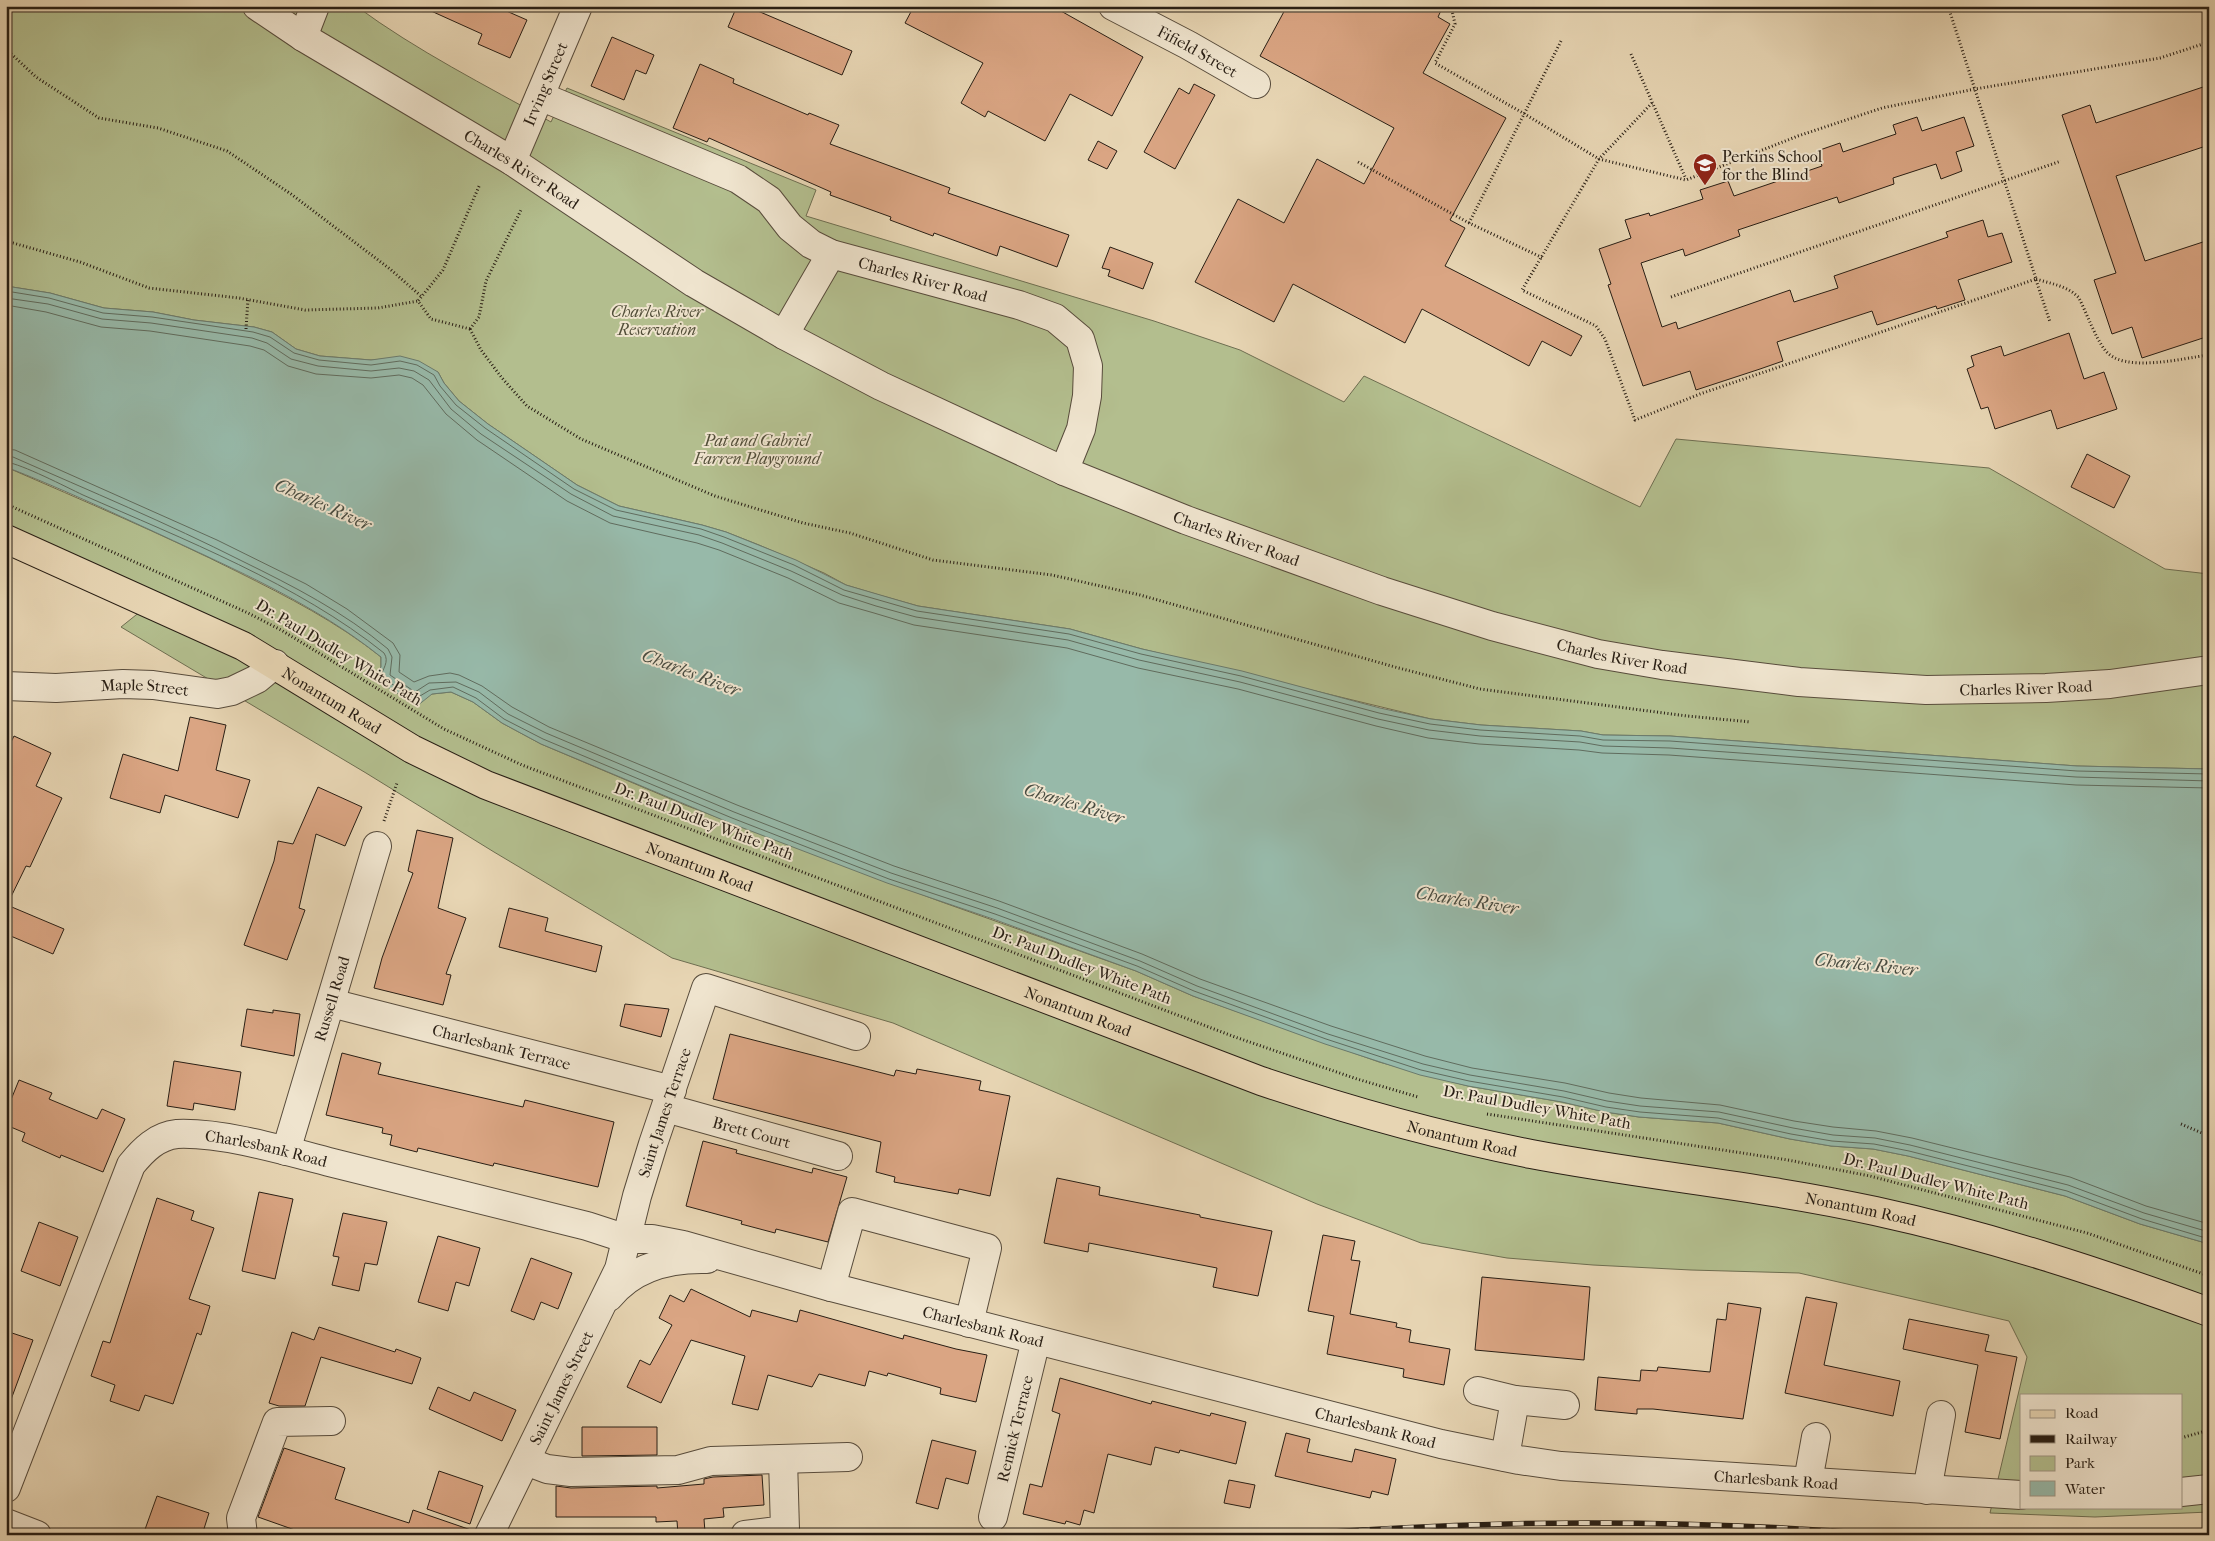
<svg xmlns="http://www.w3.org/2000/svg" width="2215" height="1541" font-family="'IM FELL French Canon',serif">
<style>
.green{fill:#b3be8e;stroke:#6e6e51;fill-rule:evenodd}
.water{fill:#97b9a9;stroke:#6b7b6d}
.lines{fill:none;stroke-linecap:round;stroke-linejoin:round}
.shore{stroke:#606c5e;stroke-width:1}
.building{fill:#daa583;stroke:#281e14}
.minor-casing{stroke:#584c3c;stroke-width:30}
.major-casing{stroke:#281e14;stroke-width:30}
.path{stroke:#281e14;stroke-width:3;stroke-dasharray:1 2.5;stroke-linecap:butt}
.minor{stroke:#efe4ce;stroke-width:28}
.major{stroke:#e7d5b3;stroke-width:28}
.rail-casing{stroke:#281e14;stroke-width:5.5}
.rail{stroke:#efe4ce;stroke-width:4;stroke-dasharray:11;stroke-linecap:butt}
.labels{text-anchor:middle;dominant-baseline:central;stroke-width:4;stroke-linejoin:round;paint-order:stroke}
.street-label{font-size:16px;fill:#281e14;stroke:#efe4ce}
.poi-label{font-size:16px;fill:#281e14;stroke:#efe4ce;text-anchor:start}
.park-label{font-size:16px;font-style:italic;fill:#524e39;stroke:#efe4ce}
.water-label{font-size:18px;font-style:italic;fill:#494c41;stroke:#efe4ce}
</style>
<rect width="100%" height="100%" fill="#e7d5b3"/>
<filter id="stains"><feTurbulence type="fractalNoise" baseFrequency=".004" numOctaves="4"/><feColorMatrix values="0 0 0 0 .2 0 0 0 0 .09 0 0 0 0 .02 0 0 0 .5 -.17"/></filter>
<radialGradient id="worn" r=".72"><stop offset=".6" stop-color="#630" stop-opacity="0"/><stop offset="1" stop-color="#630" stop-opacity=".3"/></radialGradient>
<g class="green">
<path d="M 6,6 L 356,6 C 417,51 485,85 551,122 L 567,88 L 816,190 L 806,216 L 1154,321 L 1240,350 L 1344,402 L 1364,376 L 1640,507 L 1676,439 L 1989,468 L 2165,569 L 2209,574 L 2209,769 L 2077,766 L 1670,736 L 1603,735 L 1581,731 L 1481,725 L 1431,719 L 1142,649 L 1070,629 L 918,606 L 879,595 L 846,585 L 824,573 L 759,545 L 726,532 L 702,525 L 619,506 L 577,485 L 488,424 L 459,401 L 444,383 L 438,372 L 384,359 L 371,360 L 320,356 L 296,349 L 272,332 L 254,327 L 194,320 L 153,312 L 104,308 L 50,293 L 6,286 Z"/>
<path d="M 6,467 C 84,501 162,534 238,572 C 288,597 337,622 381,657 L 381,667 L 372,677 L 432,694 L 451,692 L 473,702 L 502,723 L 541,744 L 685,805 L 939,901 L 1136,971 L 1193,996 L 1379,1062 L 1468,1086 L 1562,1102 L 1605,1112 L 1639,1117 L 1718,1123 L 1790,1139 L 1831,1146 L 1873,1149 L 1908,1156 L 2065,1196 L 2140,1224 L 2209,1244 L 2209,1512 L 2095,1517 L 1990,1513 L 2027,1357 L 2009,1321 L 1799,1273 L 1691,1270 L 1593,1265 L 1507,1258 L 1421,1243 L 1317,1204 L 893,1023 L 672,958 L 494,852 L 366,773 L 121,627 L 151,603 L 6,539 ZM 2021,1395 L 2181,1395 L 2181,1507 L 2021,1507 Z"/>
</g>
<path class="water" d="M 6,286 L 50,293 L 104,308 L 153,312 L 194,320 L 254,327 L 272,332 L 296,349 L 320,356 L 371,360 L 400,356 L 419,361 L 438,372 L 444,383 L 459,401 L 488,424 L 577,485 L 619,506 L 702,525 L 726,532 L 796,560 L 846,585 L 918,606 L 1070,629 L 1142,649 L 1242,671 L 1380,708 L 1431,719 L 1481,725 L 1581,731 L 1603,735 L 1670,736 L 2077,766 L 2209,769 L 2209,1244 L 2140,1224 L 2065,1196 L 1908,1156 L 1873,1149 L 1831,1146 L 1790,1139 L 1718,1123 L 1639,1117 L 1605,1112 L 1562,1102 L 1468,1086 L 1420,1075 L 1325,1044 L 1193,996 L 1136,971 L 993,919 L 887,883 L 730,823 L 541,744 L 502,723 L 473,702 L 451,692 L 432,694 L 417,706 L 372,677 L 381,667 L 381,657 C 315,604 236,570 159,534 C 109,511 58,487 6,467 Z"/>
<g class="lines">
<g class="shore">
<polyline points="6,291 49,298 103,313 152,317 253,332 270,337 294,353 319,360 371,365 400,361 417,365 434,375 440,386 456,405 485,428 574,489 616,510 701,529 724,537 794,565 844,590 917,611 1069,634 1141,654 1241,676 1379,713 1430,724 1480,730 1580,736 1603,740 1670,741 2077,771 2209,774"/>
<polyline points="6,298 48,304 102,319 151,323 252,338 267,343 291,359 318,366 371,371 399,368 414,371 429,380 451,409 481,434 571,494 613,516 699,535 722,543 791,571 842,595 876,606 916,617 1068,640 1139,660 1240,682 1378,719 1429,730 1480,736 1580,742 1603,746 1670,748 2076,777 2209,781"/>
<polyline points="6,305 46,312 101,327 150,331 250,346 264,350 288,366 316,374 371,378 399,375 412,378 423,385 446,414 477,440 567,501 610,523 697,543 719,550 788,578 839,603 874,613 914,625 1067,648 1138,668 1238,689 1376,726 1428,738 1479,744 1579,750 1602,753 1669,755 2076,785 2209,788"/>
<polyline points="6,449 15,450 217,540 306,584 347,609 393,643 400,655 399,672 414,682 429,676 450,673 459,675 482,686 512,707 549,727 737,805 894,866 999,901 1142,954 1200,979 1331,1026 1425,1056 1472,1068 1565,1083 1609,1093 1641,1098 1720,1105 1794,1121 1833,1127 1876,1131 1912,1138 2070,1177 2146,1206 2209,1224"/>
<path d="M 6,456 L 13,457 C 90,491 167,523 242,561 C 293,586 344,612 388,649 L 392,657 L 390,675 L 415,692 L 429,683 L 456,682 L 479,692 L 508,714 L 546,733 L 734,812 L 891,873 L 997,908 L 1140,961 L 1197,986 L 1328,1034 L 1423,1064 L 1470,1075 L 1564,1091 L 1607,1101 L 1640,1106 L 1719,1112 L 1793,1128 L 1833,1135 L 1875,1138 L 1910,1145 L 2068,1185 L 2144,1213 L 2209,1232"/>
<path d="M 6,462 C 22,464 66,487 83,495 C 183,539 298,584 384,653 C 390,662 382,669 381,677 L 415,699 L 430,690 L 453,687 L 476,698 L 504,719 L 543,739 L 732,818 L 889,879 L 995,914 L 1137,966 L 1194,991 L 1326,1039 L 1421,1070 L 1469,1081 L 1563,1097 L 1606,1107 L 1640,1112 L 1718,1118 L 1791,1134 L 1832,1141 L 1874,1144 L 1909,1151 L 2067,1191 L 2142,1219 L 2209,1239"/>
</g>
</g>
<g class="building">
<polygon points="420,6 495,6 527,20 510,58 478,44 482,34"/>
<polygon points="737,6 746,6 852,51 842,75 728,27"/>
<polygon points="914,6 1052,6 1143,57 1112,116 1070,94 1045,141 988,111 985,117 961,103 983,63 905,23"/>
<polygon points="1287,6 1443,6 1438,17 1450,24 1423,73 1506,118 1450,220 1465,228 1445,266 1582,336 1571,356 1542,341 1529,366 1422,309 1405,343 1293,284 1274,322 1195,282 1238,199 1284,223 1317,159 1364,184 1394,128 1260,56"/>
<polygon points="612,37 654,55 646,74 636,70 624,100 591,86"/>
<polygon points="700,64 734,79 733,83 808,115 809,113 839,125 830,144 950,188 948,193 1069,235 1057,267 1000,246 997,256 934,233 933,236 890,220 891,217 830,195 831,192 709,138 707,142 673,128"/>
<polygon points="1194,84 1215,95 1175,169 1144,152 1179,88 1189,94"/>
<polygon points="2209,85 2209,145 2116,176 2145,261 2209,240 2209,336 2142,358 2132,327 2112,334 2094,280 2116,273 2062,115 2090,105 2096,123"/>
<polygon points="1917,117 1922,131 1964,117 1974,146 1956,152 1962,171 1941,179 1936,164 1893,178 1894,184 1839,203 1837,197 1738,230 1740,236 1685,256 1683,249 1641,263 1662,327 1676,322 1678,329 1790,290 1794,302 1838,288 1834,276 1948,237 1946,232 1983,220 1988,237 2002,233 2012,262 1958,280 1965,300 1937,309 1936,306 1877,325 1872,311 1777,342 1783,361 1760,369 1696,390 1690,371 1643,386 1608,285 1611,284 1599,249 1631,238 1625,220 1649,213 1650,216 1703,199 1700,190 1728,181 1734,196 1822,166 1817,151 1840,143 1843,152 1896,134 1893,125"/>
<polygon points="1098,141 1117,151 1107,169 1088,160"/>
<polygon points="1110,247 1153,263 1143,289 1108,276 1110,270 1102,268"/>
<polygon points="2069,333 2084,379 2104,372 2117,409 2057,429 2051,410 1995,429 1988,407 1981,409 1967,369 1974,366 1971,356 2001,346 2004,356"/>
<polygon points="2087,454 2130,476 2114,508 2071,487"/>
<polygon points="190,717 226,725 216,770 250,780 238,818 165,795 160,813 110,798 123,754 178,771"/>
<polygon points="14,736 51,753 36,786 62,798 30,867 26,866 7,905 64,929 53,954 6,934 6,752"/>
<polygon points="318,787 362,807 345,846 316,834 299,908 305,910 287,960 244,945 274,861 278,841 293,844"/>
<polygon points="417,830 453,838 438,908 466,918 446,974 451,975 443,1005 374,988 382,958 413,873 408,871"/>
<polygon points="509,908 548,918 545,931 602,946 596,972 499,947"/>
<polygon points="625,1004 669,1009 661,1037 620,1026"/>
<polygon points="247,1009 273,1013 273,1010 300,1014 294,1056 241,1046"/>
<polygon points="730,1034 894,1076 896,1070 916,1074 917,1069 981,1081 979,1090 1010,1096 990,1196 959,1189 958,1194 894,1182 895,1177 876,1172 881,1142 713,1099"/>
<polygon points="342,1053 381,1063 378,1074 523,1107 525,1100 614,1122 598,1187 494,1163 493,1166 418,1148 417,1152 390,1145 392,1135 382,1133 383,1128 326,1115"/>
<polygon points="174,1061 241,1072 235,1110 194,1103 193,1110 167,1106"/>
<polygon points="19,1080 52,1093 49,1099 97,1119 102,1109 125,1119 103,1172 61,1155 60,1158 22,1141 25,1133 6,1125 6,1112"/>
<polygon points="703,1141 737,1150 736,1153 812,1173 813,1168 847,1177 828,1242 776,1229 775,1233 741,1224 742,1221 686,1206"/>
<polygon points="1057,1178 1100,1187 1099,1195 1200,1215 1200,1217 1272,1231 1258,1296 1213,1287 1217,1268 1089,1243 1088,1252 1044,1243"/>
<polygon points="259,1192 293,1199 275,1279 242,1271"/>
<polygon points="157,1198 194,1211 191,1220 214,1228 189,1299 210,1306 201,1335 197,1333 173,1404 145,1395 139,1411 110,1401 115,1385 91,1376 103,1341 110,1343"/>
<polygon points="343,1213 387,1222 377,1265 365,1263 359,1291 332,1285 339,1257 333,1256"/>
<polygon points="39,1222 78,1237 60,1286 21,1271"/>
<polygon points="1323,1235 1355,1241 1351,1260 1360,1261 1350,1314 1397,1323 1396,1327 1411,1330 1409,1342 1450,1349 1444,1385 1403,1377 1404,1369 1327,1354 1334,1316 1308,1311"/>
<polygon points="438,1236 480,1248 469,1286 456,1282 448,1311 418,1302"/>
<polygon points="531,1258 572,1273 558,1309 541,1302 534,1320 511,1311"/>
<polygon points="1482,1277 1590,1287 1584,1360 1475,1350"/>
<polygon points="691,1289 750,1317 752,1310 797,1322 800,1310 903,1339 904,1335 956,1349 987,1355 976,1402 940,1394 941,1388 888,1373 887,1376 869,1371 865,1386 819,1374 812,1387 768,1375 758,1410 732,1404 745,1356 691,1340 661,1403 627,1387 640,1360 650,1365 672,1325 659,1318 670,1295 684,1302"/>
<polygon points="1806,1297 1837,1303 1824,1365 1900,1381 1893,1416 1785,1393"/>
<polygon points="1728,1303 1761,1308 1743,1419 1653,1409 1637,1409 1637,1414 1595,1410 1598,1377 1640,1381 1641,1370 1657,1371 1658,1367 1710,1372 1717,1319 1726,1320"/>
<polygon points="1909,1319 1989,1335 1985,1351 2017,1357 2000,1439 1965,1432 1978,1365 1903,1349"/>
<polygon points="319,1327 395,1352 396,1349 421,1358 412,1384 321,1357 305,1406 279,1406 269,1403 292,1332 314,1340"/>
<polygon points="6,1331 33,1340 9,1405 6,1404"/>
<polygon points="1060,1378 1151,1404 1152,1401 1210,1416 1211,1413 1246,1422 1236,1464 1180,1450 1179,1453 1155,1447 1151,1465 1108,1454 1094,1513 1084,1510 1080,1525 1066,1521 1065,1524 1023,1514 1030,1484 1042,1487 1060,1414 1052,1411"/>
<polygon points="438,1387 470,1401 474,1392 516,1410 502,1441 429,1409"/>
<polygon points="582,1427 657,1427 657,1455 582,1456"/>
<polygon points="1286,1433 1310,1439 1307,1452 1352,1462 1355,1449 1396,1459 1388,1495 1372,1491 1370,1498 1275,1476"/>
<polygon points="932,1440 976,1451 968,1484 946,1478 938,1509 916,1503"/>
<polygon points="284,1448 345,1468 335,1499 409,1523 413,1510 474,1531 474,1535 309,1535 258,1517"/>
<polygon points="439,1471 483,1486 470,1524 427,1509"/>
<polygon points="762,1475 764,1505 723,1508 724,1517 704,1519 705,1532 678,1534 677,1521 656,1522 656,1517 556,1517 556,1486 571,1488 657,1486 657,1488 704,1484 704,1479 713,1477"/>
<polygon points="1229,1480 1255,1485 1250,1508 1224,1503"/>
<polygon points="157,1496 209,1513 202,1535 143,1535"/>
</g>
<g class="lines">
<g class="minor-casing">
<g id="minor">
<path id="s1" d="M 257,6 L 303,37 L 512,161 L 694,283 L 784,335 L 881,386 L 1064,471 L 1186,520 L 1382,591 L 1492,626 L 1598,654 L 1662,665 L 1799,682 L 1926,690 L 2046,688 L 2110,684 L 2209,670"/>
<path id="s2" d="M 1113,6 L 1188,45 L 1256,84"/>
<polyline points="303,37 315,6"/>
<path id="s3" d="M 540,96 L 738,179 L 769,200 L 790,227 L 811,244 L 831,254 L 1019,305 L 1055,318 L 1080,339 L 1088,366 L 1087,396 L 1081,429 L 1064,471"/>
<path id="s4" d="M 512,161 L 578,6"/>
<polyline points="784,335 831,254"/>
<path id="s5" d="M 6,686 L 56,688 L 123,684 L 153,685 L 217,694 L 232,691 L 257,679 L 275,664"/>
<path id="s6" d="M 331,1003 L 672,1090"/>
<path id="s7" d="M 666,1108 L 838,1156"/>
<path id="s8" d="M 286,1151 L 377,846"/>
<polyline points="831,1287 852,1212 987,1248 969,1323"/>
<path d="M 609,1297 C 633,1267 670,1258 707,1259"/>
<polyline points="1478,1391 1515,1400 1505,1457"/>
<polyline points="1515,1400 1565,1405"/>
<polyline points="526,1461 547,1469 571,1472 678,1470 711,1461 848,1457"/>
<polyline points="1808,1481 1816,1437"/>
<path id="s9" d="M 6,1488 L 131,1165 C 143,1150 157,1136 177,1134 C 224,1132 290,1152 337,1164 C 420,1184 503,1205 587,1226 L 627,1239 L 652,1239 L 683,1245 L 831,1287 L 1441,1444 L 1519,1460 L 1561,1466 L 2021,1495"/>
<polyline points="1927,1490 1941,1415"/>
<polyline points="2181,1492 2209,1489"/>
<path id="s10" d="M 993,1517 L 1036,1340"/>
<polyline points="6,1523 37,1535"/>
<polyline points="243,1535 241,1518 277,1422 331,1421"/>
<path id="s11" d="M 489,1535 L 619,1269 L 637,1196 L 653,1144 L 706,988 L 856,1036"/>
<polyline points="745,1535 785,1530 783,1459"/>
</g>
</g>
<g class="major-casing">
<g id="major">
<path id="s12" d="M 6,539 L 243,646 L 412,749 L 486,785 L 1261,1081 C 1350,1111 1440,1136 1531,1154 C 1646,1176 1762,1186 1875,1211 C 1990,1236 2099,1272 2209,1312"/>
</g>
</g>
<g class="path">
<polyline points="1451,6 1455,24 1435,63 1523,113 1599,159 1686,180 1798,136 1882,108 1975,89 2160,58 2209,42"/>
<polyline points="6,49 36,77 99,118 158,128 227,151 291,194 390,269 422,297"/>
<polyline points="1631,54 1686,179"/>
<polyline points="1652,103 1599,159 1522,290 1596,326 1605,339 1635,420 1700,394 2036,279 1948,6"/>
<polyline points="1358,162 1469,223 1543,258"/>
<polyline points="1469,223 1561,41"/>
<polyline points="6,241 80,262 149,288 239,298 305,310 378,308 418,301"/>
<path d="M 2036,279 C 2052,284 2068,286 2079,298 C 2087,314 2095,337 2105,350 C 2123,374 2183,358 2209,355"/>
<polyline points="2036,280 2050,322"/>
<polyline points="1671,297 2061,161"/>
<polyline points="246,329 248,299"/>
<polyline points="470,329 481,350 502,378 527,406 581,439 715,496 803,523 850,533 933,560 1052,575 1140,595 1395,667 1480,689 1687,716 1751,722"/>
<polyline points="470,329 431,319 418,301 443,270 480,184"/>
<polyline points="470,329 479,317 486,281 521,210"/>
<polyline points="6,504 248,613 281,630 444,729 522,765 1235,1037 1357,1079 1418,1097"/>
<polyline points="384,821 397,783"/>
<polyline points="1487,1114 1788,1160 1870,1176 2087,1233 2209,1276"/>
<polyline points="2181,1124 2209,1136"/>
<polyline points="2181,1438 2209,1430"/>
</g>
<use href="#minor" class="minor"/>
<use href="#major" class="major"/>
<g class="rail-casing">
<path id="rail" d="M 1293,1535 C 1491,1519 1690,1519 1889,1535"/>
</g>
<use href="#rail" class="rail"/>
</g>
<defs>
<g id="school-pin" transform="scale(1.25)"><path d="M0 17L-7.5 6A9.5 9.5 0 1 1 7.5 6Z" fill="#8f2418" stroke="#efe4ce"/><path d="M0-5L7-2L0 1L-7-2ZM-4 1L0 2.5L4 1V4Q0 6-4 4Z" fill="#fff"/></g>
</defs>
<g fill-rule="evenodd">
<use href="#school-pin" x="1705" y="165"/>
</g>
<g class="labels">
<g class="street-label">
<text stroke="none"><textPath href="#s2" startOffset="96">Fifield Street</textPath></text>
<text stroke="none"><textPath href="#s4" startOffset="84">Irving Street</textPath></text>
<text stroke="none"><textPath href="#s1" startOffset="311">Charles River Road</textPath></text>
<text stroke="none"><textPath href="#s3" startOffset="431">Charles River Road</textPath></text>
<text stroke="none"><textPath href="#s1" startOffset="1118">Charles River Road</textPath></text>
<text transform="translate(339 652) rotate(31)">Dr. Paul Dudley White Path</text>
<text stroke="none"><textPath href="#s1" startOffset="1522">Charles River Road</textPath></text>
<text stroke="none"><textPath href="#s1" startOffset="1928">Charles River Road</textPath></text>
<text stroke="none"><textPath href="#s5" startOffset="139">Maple Street</textPath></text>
<text stroke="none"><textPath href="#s12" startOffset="364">Nonantum Road</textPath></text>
<text transform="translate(704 821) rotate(21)">Dr. Paul Dudley White Path</text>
<text stroke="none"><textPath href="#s12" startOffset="769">Nonantum Road</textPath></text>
<text transform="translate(1082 965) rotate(21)">Dr. Paul Dudley White Path</text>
<text stroke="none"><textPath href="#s8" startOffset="159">Russell Road</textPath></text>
<text stroke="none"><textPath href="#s12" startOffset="1174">Nonantum Road</textPath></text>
<text stroke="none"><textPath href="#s6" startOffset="176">Charlesbank Terrace</textPath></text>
<text transform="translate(1537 1107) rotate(10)">Dr. Paul Dudley White Path</text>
<text stroke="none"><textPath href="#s11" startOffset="459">Saint James Terrace</textPath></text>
<text stroke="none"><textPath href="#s7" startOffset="89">Brett Court</textPath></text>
<text stroke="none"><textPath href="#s12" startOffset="1579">Nonantum Road</textPath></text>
<text stroke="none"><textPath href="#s9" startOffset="494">Charlesbank Road</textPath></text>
<text transform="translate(1936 1181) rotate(14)">Dr. Paul Dudley White Path</text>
<text stroke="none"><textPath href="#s12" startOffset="1984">Nonantum Road</textPath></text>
<text stroke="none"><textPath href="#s9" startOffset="1234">Charlesbank Road</textPath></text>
<text stroke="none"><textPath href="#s11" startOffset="164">Saint James Street</textPath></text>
<text stroke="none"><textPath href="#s9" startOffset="1639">Charlesbank Road</textPath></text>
<text stroke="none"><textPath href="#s10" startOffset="91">Remick Terrace</textPath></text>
<text stroke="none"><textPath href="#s9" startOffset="2044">Charlesbank Road</textPath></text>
</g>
<g class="poi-label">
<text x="1722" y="156">Perkins School<tspan x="1722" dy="18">for the Blind</tspan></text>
</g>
<g class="park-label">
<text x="657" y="311">Charles River<tspan x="657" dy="18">Reservation</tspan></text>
<text x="757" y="440">Pat and Gabriel<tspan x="757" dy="18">Farren Playground</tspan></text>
</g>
<g class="water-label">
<text transform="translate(323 505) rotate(24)">Charles River</text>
<text transform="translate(691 673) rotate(21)">Charles River</text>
<text transform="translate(1074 804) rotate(17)">Charles River</text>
<text transform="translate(1467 901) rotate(9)">Charles River</text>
<text transform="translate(1866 965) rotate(6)">Charles River</text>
</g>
</g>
<rect width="2215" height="1541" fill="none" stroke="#e7d5b3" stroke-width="25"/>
<rect x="8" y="8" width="2200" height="1526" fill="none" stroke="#281e14" stroke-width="2.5"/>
<rect x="12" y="12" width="2190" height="1516" fill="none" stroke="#281e14"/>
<rect x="2020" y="1394" width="162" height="115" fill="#efe4ce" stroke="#9f9584"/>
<rect x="2030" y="1410" width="25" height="8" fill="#e7d5b3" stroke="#9f9584"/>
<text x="2065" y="1418" font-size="15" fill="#281e14">Road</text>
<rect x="2030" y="1435" width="25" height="8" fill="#281e14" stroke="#9f9584"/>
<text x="2065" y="1444" font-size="15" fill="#281e14">Railway</text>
<rect x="2030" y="1456" width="25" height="15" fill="#b3be8e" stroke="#9f9584"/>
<text x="2065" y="1468" font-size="15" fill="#281e14">Park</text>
<rect x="2030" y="1481" width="25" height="15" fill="#97b9a9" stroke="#9f9584"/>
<text x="2065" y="1494" font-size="15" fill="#281e14">Water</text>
<rect width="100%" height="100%" filter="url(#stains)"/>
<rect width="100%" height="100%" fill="url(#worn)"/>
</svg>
